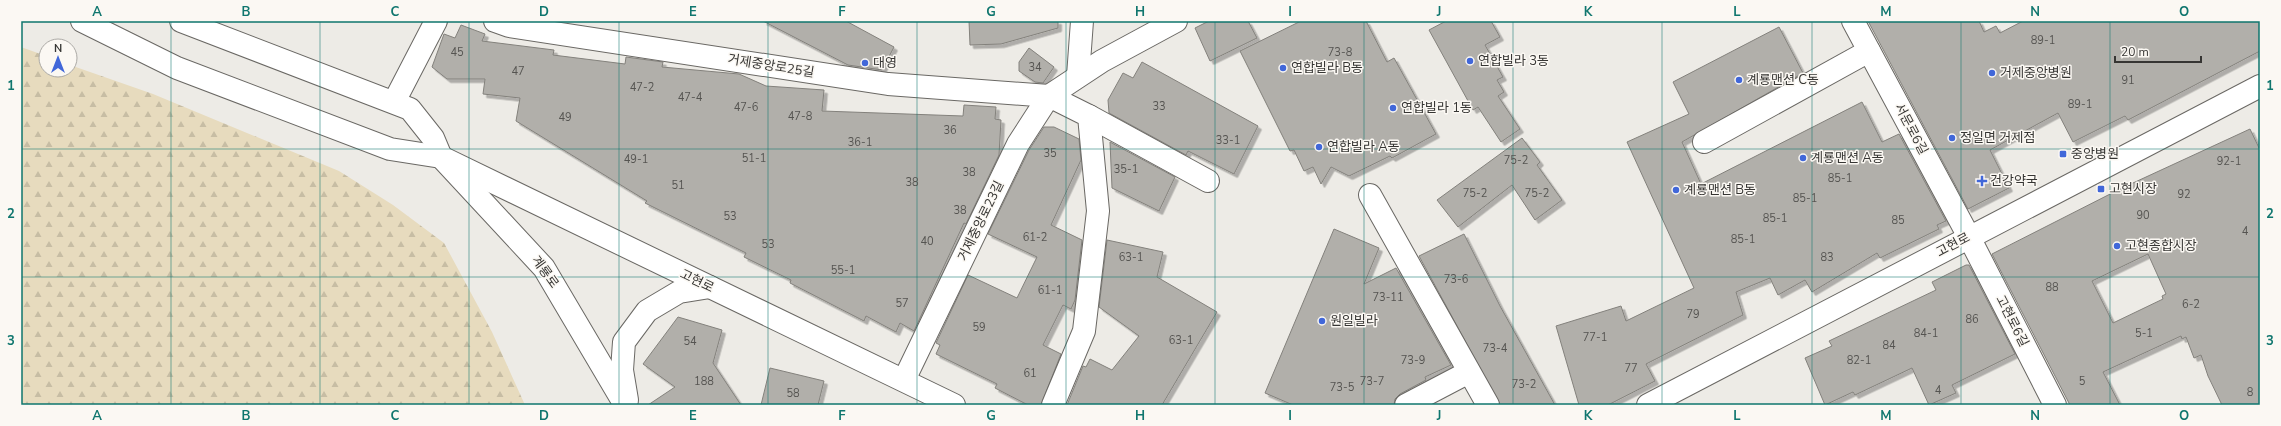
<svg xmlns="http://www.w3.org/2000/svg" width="2281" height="426" font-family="'Nunito Sans','Noto Sans KR',sans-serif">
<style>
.forest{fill:url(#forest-firs)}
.building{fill:#b1afaa;stroke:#83817c;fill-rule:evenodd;filter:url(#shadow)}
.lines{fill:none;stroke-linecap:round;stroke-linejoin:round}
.minor-casing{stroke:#6a6864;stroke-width:24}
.minor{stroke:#fff;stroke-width:22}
.grid{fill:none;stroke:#0f766e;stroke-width:1;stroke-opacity:0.55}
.poi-dot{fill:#4167d9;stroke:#fbf8f3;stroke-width:1.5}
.labels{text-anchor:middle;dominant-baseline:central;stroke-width:3;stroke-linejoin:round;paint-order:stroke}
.number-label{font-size:11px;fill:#555451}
.poi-label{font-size:13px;fill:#363533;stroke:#fbf8f3;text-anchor:start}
.street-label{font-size:13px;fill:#363533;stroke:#fbf8f3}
.neatline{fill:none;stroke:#0f766e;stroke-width:1.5}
.grid-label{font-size:13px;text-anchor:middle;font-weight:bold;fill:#0f766e}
</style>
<defs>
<pattern id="forest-firs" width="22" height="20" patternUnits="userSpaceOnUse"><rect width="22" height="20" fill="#e7dbbe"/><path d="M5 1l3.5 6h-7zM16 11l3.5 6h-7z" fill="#c7bda4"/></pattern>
<filter id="shadow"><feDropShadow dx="3.5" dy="3.5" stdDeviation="0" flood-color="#0004"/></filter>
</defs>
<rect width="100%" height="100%" fill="#edebe6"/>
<polygon class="forest" points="21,47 46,56 46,70 70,70 70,65 153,94 339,171 393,205 444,243 492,332 525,405 21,405"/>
<g class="building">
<polygon points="763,21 846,21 894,47 882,70 848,65"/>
<polygon points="969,21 1058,21 1058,28 1001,44 970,45"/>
<polygon points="1209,21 1248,21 1257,38 1210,61 1195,28"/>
<polygon points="1301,21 1366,21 1387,62 1394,58 1436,134 1392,158 1390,156 1349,176 1331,167 1321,184 1313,167 1304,171 1294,150 1290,151 1240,51"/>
<polygon points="1446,21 1491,21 1500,37 1485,45 1503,77 1497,80 1504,92 1498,96 1520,129 1501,142 1478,107 1473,110 1429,30"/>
<polygon points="1868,21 1979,21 1984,32 1996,26 2000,33 2023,21 2260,21 2260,51 2128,120 2125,116 2073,142 2058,113 1990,150 2009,188 1968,209"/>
<polygon points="461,25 485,34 482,41 554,50 553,55 625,64 626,57 663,62 662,67 739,74 766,86 824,90 822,111 963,116 964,105 996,107 995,119 1001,120 999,155 966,224 964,223 914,331 900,323 896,332 866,316 864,321 790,283 791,280 744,257 746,253 645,203 647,201 516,121 520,98 483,94 485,79 447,79 432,67 444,34 455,38"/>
<polygon points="1779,27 1803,73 1682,142 1701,184 1862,102 1882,142 1899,134 1946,221 1937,225 1939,229 1880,258 1877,253 1812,292 1805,280 1778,295 1770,278 1736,292 1743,315 1646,364 1655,381 1608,405 1579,405 1556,326 1621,306 1626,321 1694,288 1627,142 1689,114 1673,82"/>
<polygon points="1029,48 1054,67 1043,83 1035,82 1019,71 1019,62"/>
<polygon points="1142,62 1258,126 1234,174 1188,151 1186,155 1109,113 1108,100 1123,73 1133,78"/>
<polygon points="1044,127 1054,127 1079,139 1081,160 1051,225 1082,240 1075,300 1071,309 1063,305 1043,345 1061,354 1041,405 1028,405 995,388 997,384 936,354 940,345 936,343 968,275 1017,298 1037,257 988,234 1029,150"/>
<path d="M 2250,129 L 2260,150 L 2260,405 L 2222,405 L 2208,376 L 2201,355 L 2194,358 L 2186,337 L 2182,339 L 2181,336 L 2103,372 L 2120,405 L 2070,405 L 1992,254 L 2120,189 ZM 2148,254 L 2166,294 L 2162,296 L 2163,299 L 2113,323 L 2092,281 Z"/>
<polygon points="1522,138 1540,162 1537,165 1562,200 1535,220 1512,185 1458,227 1437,200"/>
<polygon points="1110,142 1175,177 1159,211 1112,188"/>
<polygon points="1334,229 1379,248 1364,284 1396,268 1451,365 1425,377 1426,380 1400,394 1395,399 1394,405 1293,405 1265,393"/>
<polygon points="1464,234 1500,306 1555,405 1500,405 1419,256"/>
<polygon points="1107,240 1163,252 1157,277 1217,312 1162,405 1067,405 1083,366 1086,367 1090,359 1112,370 1139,336 1099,307"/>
<polygon points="1966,265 1969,265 2015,354 1952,385 1956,393 1929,405 1912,368 1855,395 1853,392 1825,405 1805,358 1832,346 1829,341 1936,290 1932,282"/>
<polygon points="678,317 722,330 713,363 741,405 648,405 675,387 643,364"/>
<polygon points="770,368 824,381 818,405 761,405"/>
</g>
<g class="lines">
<g class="minor-casing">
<g id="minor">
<polyline points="82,21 177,68 390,149 441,157 954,405"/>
<polyline points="181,21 410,109 433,138 441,157 544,268 625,405"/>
<polyline points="495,21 509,26 888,84 1049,96 1089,116 1098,211 1084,331 1053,405"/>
<polyline points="1853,21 1969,237 2055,405"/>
<polyline points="1078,76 1082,21"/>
<polyline points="394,102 436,21"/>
<polyline points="1089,116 1208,181"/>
<polyline points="1704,142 1869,51"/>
<polyline points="1370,195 1488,405"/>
<polyline points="904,380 1018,144 1049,96 1102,61 1176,21"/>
<polyline points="627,400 622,370 624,342 647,311 679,292 710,287"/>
<polyline points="1406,405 1469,372"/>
<polyline points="1648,405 2260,86"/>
</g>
</g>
<use href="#minor" class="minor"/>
</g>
<path class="grid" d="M 171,21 L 171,405M 320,21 L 320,405M 469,21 L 469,405M 619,21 L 619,405M 768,21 L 768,405M 917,21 L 917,405M 1066,21 L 1066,405M 1215,21 L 1215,405M 1364,21 L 1364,405M 1513,21 L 1513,405M 1662,21 L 1662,405M 1812,21 L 1812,405M 1961,21 L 1961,405M 2110,21 L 2110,405M 21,149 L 2260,149M 21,277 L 2260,277"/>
<g class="poi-dot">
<circle cx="1470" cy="61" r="4"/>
<circle cx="865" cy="63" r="4"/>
<circle cx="1283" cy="68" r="4"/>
<circle cx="1992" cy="73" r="4"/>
<circle cx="1739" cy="80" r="4"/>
<circle cx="1393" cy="108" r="4"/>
<circle cx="1952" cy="138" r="4"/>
<circle cx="1319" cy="147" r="4"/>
<rect x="2059" y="150" width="8" height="8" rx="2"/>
<circle cx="1803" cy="158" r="4"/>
<path d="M1980 175h4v4h4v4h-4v4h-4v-4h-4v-4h4z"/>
<rect x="2097" y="185" width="8" height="8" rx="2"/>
<circle cx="1676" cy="190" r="4"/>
<circle cx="2117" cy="246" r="4"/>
<circle cx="1322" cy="321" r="4"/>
</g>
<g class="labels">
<g class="number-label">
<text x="2043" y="40">89-1</text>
<text x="457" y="52">45</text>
<text x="1340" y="52">73-8</text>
<text x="1035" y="67">34</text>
<text x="518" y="71">47</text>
<text x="2128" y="80">91</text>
<text x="642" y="87">47-2</text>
<text x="690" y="97">47-4</text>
<text x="2080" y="104">89-1</text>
<text x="1159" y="106">33</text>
<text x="746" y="107">47-6</text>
<text x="800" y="116">47-8</text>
<text x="565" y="117">49</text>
<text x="950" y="130">36</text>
<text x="1228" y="140">33-1</text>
<text x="860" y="142">36-1</text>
<text x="1050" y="153">35</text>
<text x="754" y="158">51-1</text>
<text x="636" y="159">49-1</text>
<text x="1516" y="160">75-2</text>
<text x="2229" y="161">92-1</text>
<text x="1126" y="169">35-1</text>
<text x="969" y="172">38</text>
<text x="1840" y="178">85-1</text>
<text x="912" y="182">38</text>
<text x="678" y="185">51</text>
<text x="1475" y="193">75-2</text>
<text x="1537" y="193">75-2</text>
<text x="2184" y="194">92</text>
<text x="1805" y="198">85-1</text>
<text x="960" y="210">38</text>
<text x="2143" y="215">90</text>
<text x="730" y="216">53</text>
<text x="1775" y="218">85-1</text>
<text x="1898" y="220">85</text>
<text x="2245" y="231">4</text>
<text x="1035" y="237">61-2</text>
<text x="1743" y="239">85-1</text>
<text x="927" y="241">40</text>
<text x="768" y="244">53</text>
<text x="1131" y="257">63-1</text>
<text x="1827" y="257">83</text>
<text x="843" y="270">55-1</text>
<text x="1456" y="279">73-6</text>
<text x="2052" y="287">88</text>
<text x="1050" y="290">61-1</text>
<text x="1388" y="297">73-11</text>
<text x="902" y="303">57</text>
<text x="2191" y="304">6-2</text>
<text x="1693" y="314">79</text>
<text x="1972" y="319">86</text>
<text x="979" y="327">59</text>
<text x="1926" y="333">84-1</text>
<text x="2144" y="333">5-1</text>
<text x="1595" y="337">77-1</text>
<text x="1181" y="340">63-1</text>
<text x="690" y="341">54</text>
<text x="1889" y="345">84</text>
<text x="1495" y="348">73-4</text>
<text x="1413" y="360">73-9</text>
<text x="1859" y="360">82-1</text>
<text x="1631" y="368">77</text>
<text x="1030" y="373">61</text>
<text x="704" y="381">188</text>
<text x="1372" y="381">73-7</text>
<text x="2082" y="381">5</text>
<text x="1524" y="384">73-2</text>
<text x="1342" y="387">73-5</text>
<text x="1938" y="390">4</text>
<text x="2250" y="392">8</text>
<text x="793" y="393">58</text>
</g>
<g class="poi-label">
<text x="1478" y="61">연합빌라 3동</text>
<text x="873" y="63">대영</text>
<text x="1291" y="68">연합빌라 B동</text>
<text x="2000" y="73">거제중앙병원</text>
<text x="1747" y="80">계룡맨션 C동</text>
<text x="1401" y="108">연합빌라 1동</text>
<text x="1960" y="138">정일면 거제점</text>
<text x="1327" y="147">연합빌라 A동</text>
<text x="2071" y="154">중앙병원</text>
<text x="1811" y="158">계룡맨션 A동</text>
<text x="1990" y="181">건강약국</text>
<text x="2109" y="189">고현시장</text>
<text x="1684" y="190">계룡맨션 B동</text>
<text x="2125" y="246">고현종합시장</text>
<text x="1330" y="321">원일빌라</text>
</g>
<g class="street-label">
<text transform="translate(771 66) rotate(9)">거제중앙로25길</text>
<text transform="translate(1911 129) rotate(62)">서문로6길</text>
<text transform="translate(981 221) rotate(-64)">거제중앙로23길</text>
<text transform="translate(1953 245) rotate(-28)">고현로</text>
<text transform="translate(545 272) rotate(54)">계룡로</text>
<text transform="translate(697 281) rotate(26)">고현로</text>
<text transform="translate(2012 321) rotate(63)">고현로6길</text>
</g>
</g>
<rect width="2281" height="426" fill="none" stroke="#fbf8f3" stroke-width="44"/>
<g transform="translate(58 58)"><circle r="19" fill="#fbf8f3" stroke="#acaaa6"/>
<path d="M0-3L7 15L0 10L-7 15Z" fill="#4167d9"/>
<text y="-6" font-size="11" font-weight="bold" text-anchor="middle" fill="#363533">N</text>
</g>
<path d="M2115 56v6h86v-6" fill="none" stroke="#363533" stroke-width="2"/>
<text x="2121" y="56" font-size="12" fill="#363533" stroke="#fbf8f3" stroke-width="3" paint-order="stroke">20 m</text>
<rect x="22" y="22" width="2237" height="382" class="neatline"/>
<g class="grid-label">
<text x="97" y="16">A</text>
<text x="246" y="16">B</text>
<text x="395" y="16">C</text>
<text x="544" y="16">D</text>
<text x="693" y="16">E</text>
<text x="842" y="16">F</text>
<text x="991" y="16">G</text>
<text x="1140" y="16">H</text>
<text x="1290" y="16">I</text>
<text x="1439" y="16">J</text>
<text x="1588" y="16">K</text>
<text x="1737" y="16">L</text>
<text x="1886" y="16">M</text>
<text x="2035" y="16">N</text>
<text x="2184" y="16">O</text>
<text x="11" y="90">1</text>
<text x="2270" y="90">1</text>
<text x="11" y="218">2</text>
<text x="2270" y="218">2</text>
<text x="11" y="345">3</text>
<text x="2270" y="345">3</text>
<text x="97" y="420">A</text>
<text x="246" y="420">B</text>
<text x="395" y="420">C</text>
<text x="544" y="420">D</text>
<text x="693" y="420">E</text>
<text x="842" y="420">F</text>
<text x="991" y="420">G</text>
<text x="1140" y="420">H</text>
<text x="1290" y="420">I</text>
<text x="1439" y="420">J</text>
<text x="1588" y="420">K</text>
<text x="1737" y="420">L</text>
<text x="1886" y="420">M</text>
<text x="2035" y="420">N</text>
<text x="2184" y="420">O</text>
</g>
</svg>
